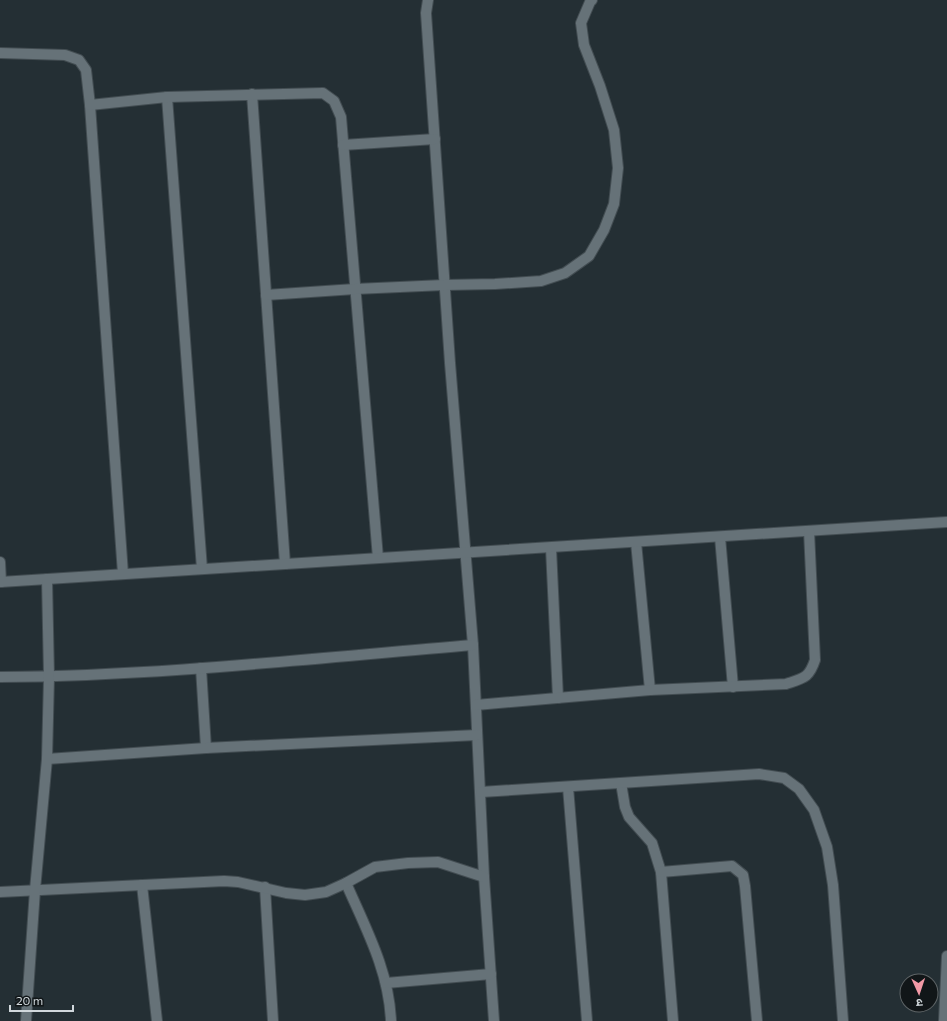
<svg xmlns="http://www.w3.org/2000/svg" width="947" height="1021" font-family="Commissioner,'Noto Sans Devanagari',sans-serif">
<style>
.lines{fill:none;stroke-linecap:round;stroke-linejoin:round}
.minor-casing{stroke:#434d52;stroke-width:12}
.minor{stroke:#667278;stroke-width:10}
</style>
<rect width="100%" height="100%" fill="#242f34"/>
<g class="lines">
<g class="minor-casing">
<g id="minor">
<polyline points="428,0 426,13 450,363 473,645 484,877 494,1021"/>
<polyline points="0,53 65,55 79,60 86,70 90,105 123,574"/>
<polyline points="252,94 285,564"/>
<polyline points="167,97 202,569"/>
<polyline points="90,105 167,97 323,93 334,101 341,117 378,558"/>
<polyline points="343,145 435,139"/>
<polyline points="266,295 355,289 444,285 495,284 541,281 565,273 589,256 604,230 614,204 618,168 614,130 600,86 584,45 581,23 590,2 592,0"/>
<polyline points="720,537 733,687"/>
<polyline points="636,542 650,690"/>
<polyline points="551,548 558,698"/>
<polyline points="0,562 1,582"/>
<polyline points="0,582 947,522"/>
<polyline points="201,668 206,748"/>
<path d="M 0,677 C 158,676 316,658 473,645"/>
<path d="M 476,705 L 650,690 L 786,684 C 804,678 809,678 815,660 L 809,531"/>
<polyline points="47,759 206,748 477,735"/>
<polyline points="621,783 625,807 629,817 652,843 661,872 673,1021"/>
<polyline points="568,787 587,1021"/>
<polyline points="481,792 759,774 784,778 799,789 814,810 827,847 833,885 843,1021"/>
<polyline points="661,872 732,866 743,875 745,886 757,1021"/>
<path d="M 346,883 C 366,929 389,971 391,1021"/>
<polyline points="142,885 157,1021"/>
<polyline points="265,887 273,1021"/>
<polyline points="0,892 224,881 238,882 286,893 305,895 326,892 346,883 375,867 408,863 438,862 484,877"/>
<polyline points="386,983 491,974"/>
<polyline points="26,1021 35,890 47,759 49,677 47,579"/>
<polyline points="944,1021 947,956"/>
</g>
</g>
<use href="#minor" class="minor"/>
</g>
<g transform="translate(919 993) rotate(177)"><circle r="19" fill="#111618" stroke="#5e6466"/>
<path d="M0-3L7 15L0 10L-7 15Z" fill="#f39aa7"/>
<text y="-6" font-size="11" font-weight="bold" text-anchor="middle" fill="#d1d8dc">उ</text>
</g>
<path d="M10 1005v6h63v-6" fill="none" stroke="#d1d8dc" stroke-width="2"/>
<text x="16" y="1005" font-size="12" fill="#d1d8dc" stroke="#111618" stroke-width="3" paint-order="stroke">20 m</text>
</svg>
